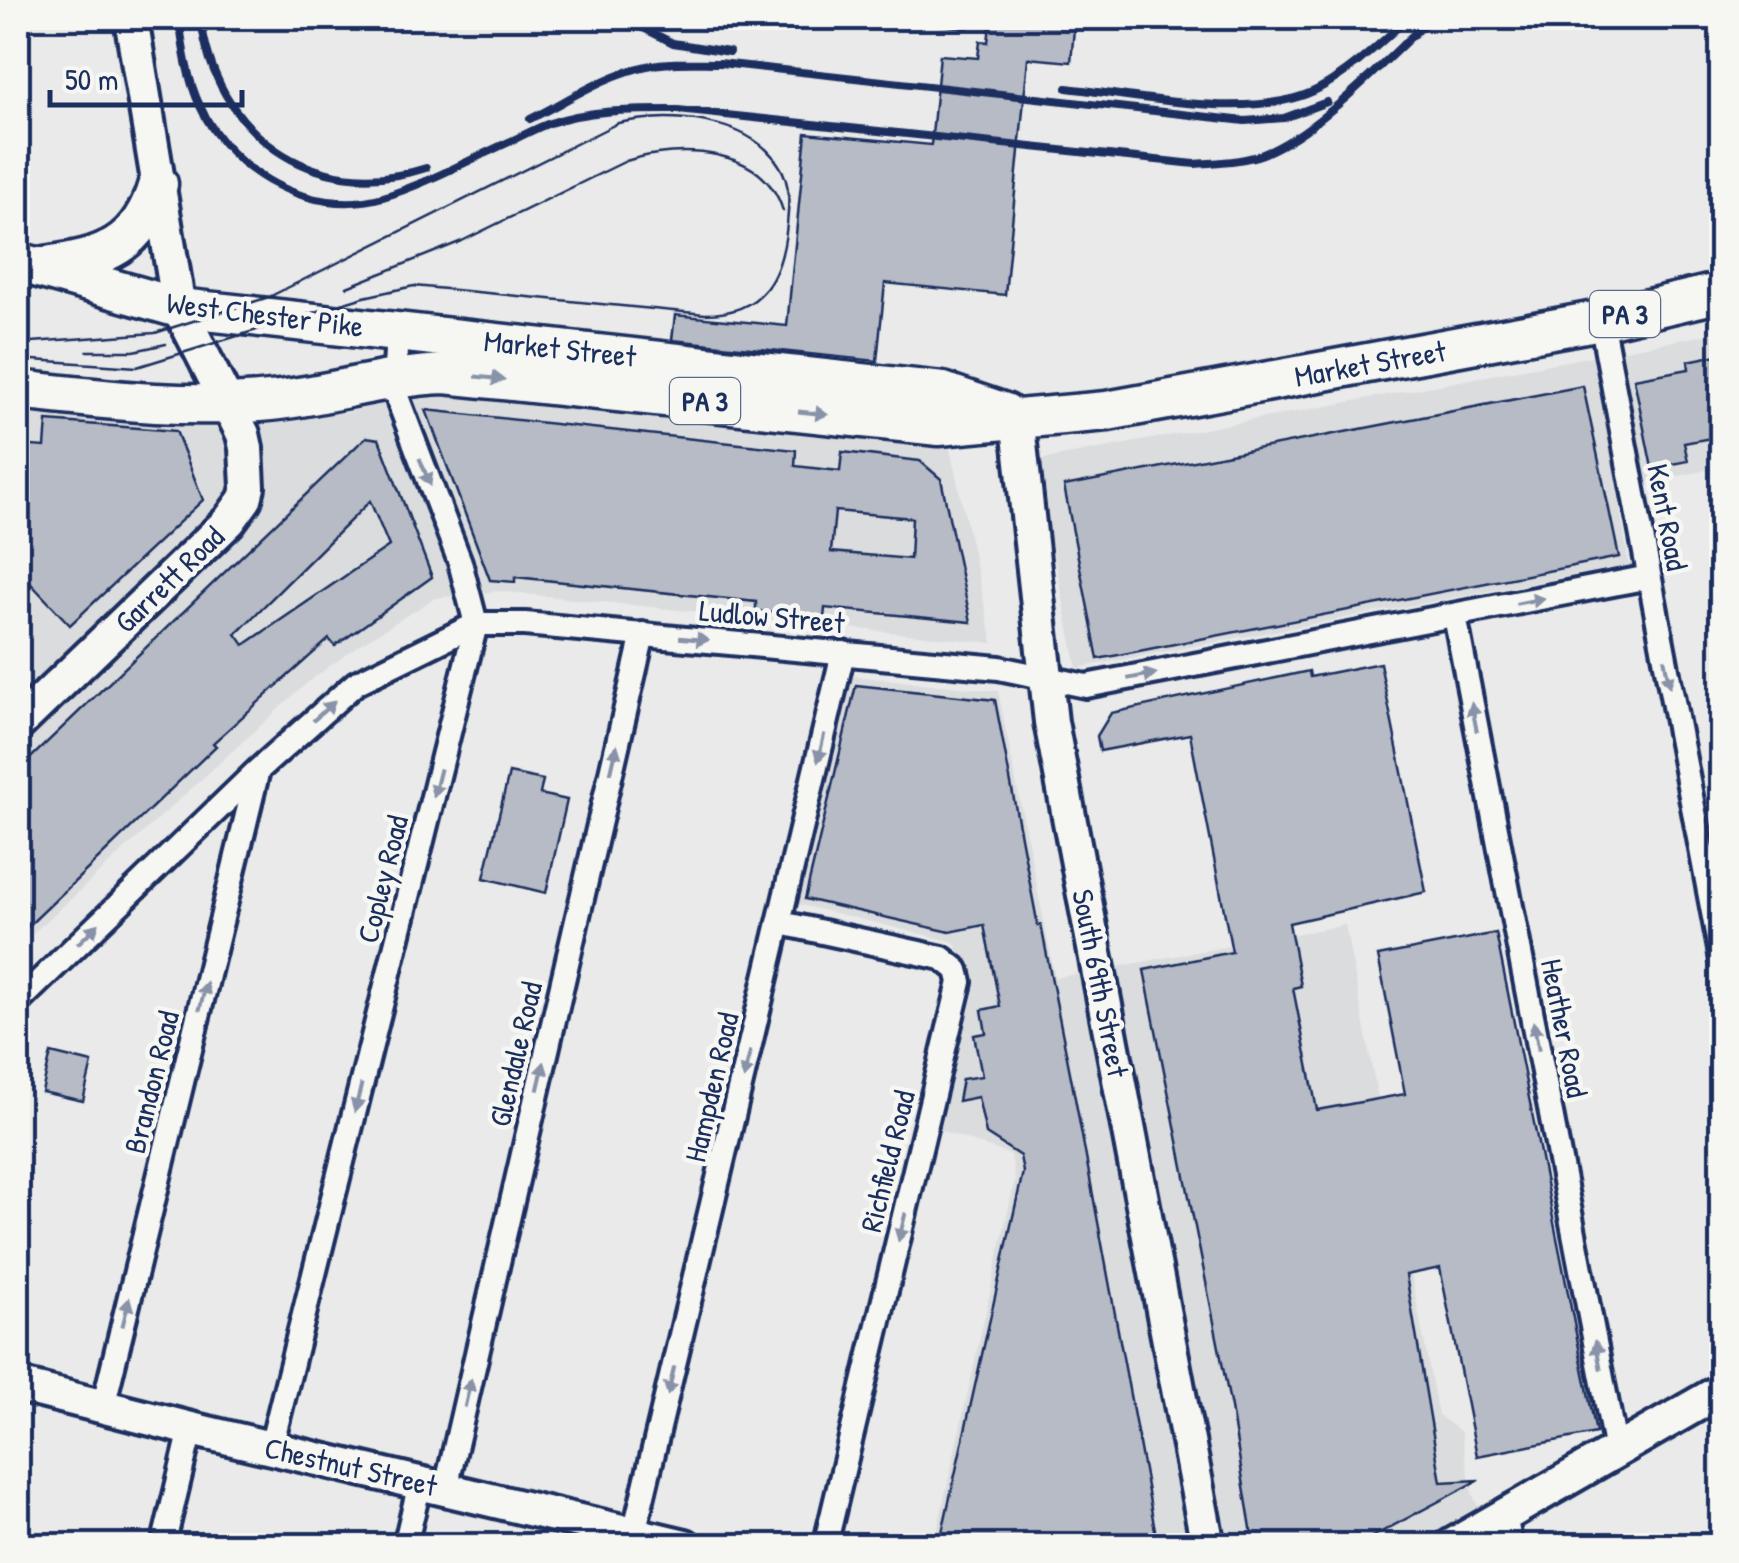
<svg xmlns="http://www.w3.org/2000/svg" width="1739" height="1563" font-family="'Patrick Hand',sans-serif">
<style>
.built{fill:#dadcde}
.building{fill:#b6bbc6;stroke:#1b2f5e;stroke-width:2.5;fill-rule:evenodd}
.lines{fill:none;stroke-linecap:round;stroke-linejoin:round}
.street-casing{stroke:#1b2f5e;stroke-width:30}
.secondary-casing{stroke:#1b2f5e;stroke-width:40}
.primary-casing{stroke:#1b2f5e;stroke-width:45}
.street{stroke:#f6f6f2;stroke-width:22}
.secondary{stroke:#f6f6f2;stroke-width:32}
.primary{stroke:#f6f6f2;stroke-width:38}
.tram{stroke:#1b2f5e;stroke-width:2.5}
.rail{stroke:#1b2f5e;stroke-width:8}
.oneway{fill:#8892a8}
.labels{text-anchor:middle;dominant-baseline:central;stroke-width:9;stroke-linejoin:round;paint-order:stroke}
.shield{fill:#f6f6f2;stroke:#5d6b8a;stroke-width:2.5}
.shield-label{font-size:28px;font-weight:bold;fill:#1b2f5e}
.street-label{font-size:30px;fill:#1b2f5e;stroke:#f6f6f2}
</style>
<rect width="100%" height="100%" fill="#e9eae9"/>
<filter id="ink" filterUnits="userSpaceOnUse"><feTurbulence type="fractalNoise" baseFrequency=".01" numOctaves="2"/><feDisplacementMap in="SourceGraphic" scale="20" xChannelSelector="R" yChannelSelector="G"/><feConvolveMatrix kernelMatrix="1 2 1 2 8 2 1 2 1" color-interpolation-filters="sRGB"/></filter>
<g filter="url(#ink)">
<g class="built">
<polygon points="1721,332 1721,467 1617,489 1629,565 1077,668 1035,461"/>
<polygon points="428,390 949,445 993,643 498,591 435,598 359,645 308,682 18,947 18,407 346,413"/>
<polygon points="853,676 998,691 1055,978 1345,925 1438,1415 1461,1432 1472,1493 1494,1545 934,1545 1015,1180 1011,1155 937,1129 973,983 954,942 798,904"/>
</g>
<g class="building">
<polygon points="991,18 1075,18 1071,62 1028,58 1005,295 885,283 877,361 672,340 675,315 787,326 806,133 931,145 940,55 978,58 980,41 988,42"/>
<polygon points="1722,354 1722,436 1684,443 1688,461 1652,468 1634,379 1689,369 1688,361"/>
<polygon points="1583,386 1619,557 1098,659 1064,486"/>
<path d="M 426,410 L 796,450 L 795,466 L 840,471 L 842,452 L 920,461 L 941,479 L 971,622 L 825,608 L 824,619 L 756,611 L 756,602 L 515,577 L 515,582 L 490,580 ZM 835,511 L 912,518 L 910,559 L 831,552 Z"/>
<polygon points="47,421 176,431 203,500 70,625 18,570 18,445 45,447"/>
<path d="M 366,437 L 379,439 L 432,577 L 335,646 L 329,639 L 213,743 L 216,746 L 18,936 L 18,770 ZM 370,501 L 389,546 L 244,645 L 236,634 Z"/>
<polygon points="1380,663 1426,892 1289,923 1301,986 1293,988 1317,1110 1405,1094 1378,956 1496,933 1596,1433 1477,1456 1440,1268 1406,1275 1441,1482 1479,1480 1355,1546 1254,1546 1231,1408 1144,970 1232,952 1190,734 1100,751 1097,736 1111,713 1309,671 1310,677"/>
<polygon points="856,685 995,700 1038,926 1041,925 1075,1098 1158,1546 939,1546 1023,1172 1020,1156 986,1134 978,1097 958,1101 962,1079 982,1076 974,1035 986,1033 982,1010 1000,1006 984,925 950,932 805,899"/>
<polygon points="509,773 543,780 540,794 567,800 546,893 484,878"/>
<polygon points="51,1053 92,1063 83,1101 42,1092"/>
</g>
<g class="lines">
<g class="street-casing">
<g id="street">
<polyline points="1601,320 1722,960"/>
<polyline points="1455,616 1616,1451"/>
<polyline points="781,923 942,958 957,970 960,982 825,1546"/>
<polyline points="18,1002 257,771 356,683 476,624 525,624 999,668 1086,686 1649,577"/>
<polyline points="103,1407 257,774"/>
<polyline points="271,1447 476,624 460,562 394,389 397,330"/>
<polyline points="446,1488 643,634"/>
<polyline points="1505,1515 1511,1546"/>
<polyline points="634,1533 843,653"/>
<polyline points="163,1546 191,1429"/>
<polyline points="405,1546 420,1483"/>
</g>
</g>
<g class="secondary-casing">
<g id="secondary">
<polyline points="1017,417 1051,722 1208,1546"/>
<polyline points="18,724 229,521 245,499 248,487 246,448 243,434 179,308 131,18"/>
<polyline points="18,1385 191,1429 685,1546"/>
<polyline points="1451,1546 1722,1390"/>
</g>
</g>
<g class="primary-casing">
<g id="primary">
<polyline points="18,262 179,308 943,392 1005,413"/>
<path d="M 45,266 C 105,258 140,246 158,184"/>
<path d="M 18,390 C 102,399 185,410 270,401 C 329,395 386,376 445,374 L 939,426 L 1107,411 L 1601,320 L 1722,292"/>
</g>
</g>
<use href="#street" class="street"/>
<use href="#secondary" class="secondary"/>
<use href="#primary" class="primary"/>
<g class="tram">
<polyline points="876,18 968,28"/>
<path d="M 347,287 L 462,241 L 626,161 C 680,144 764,146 783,211"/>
<path d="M 18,343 L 155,333 L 269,297 L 618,123 C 668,112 749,117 779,165 C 791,183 789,204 787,224 C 782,276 764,314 705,314 L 414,286 L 364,297 L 137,367 L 18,359"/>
<polyline points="87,351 134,351 166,344"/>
</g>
<g class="rail">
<path d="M 179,18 C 183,48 187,78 200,106 C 230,173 311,218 383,197 C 426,184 467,161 509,142 C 522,136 536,128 550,123 C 591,109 635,110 678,110 L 1195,164 C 1217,162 1242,162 1263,154 C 1319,132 1386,59 1431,18"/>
<path d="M 201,18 C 214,132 312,205 426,168"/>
<polyline points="623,18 673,43 729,52"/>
<path d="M 1067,88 C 1137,96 1255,122 1318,89 C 1352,71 1380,43 1408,18"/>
<path d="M 530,119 C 567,101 607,74 647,66 C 671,61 696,63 720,63 L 1245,121 L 1284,118 L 1327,102"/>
</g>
</g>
<defs><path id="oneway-solid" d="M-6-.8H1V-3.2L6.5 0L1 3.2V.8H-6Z" transform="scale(2.5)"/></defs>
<g class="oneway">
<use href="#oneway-solid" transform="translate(490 378) rotate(6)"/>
<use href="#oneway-solid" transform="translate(813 413) rotate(6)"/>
<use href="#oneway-solid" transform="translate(425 472) rotate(68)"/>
<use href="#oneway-solid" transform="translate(1530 601) rotate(-11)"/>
<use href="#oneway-solid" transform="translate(694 639) rotate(5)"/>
<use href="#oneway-solid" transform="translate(1667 673) rotate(79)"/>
<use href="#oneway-solid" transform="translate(1142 676) rotate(-11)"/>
<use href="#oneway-solid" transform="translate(324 711) rotate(-42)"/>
<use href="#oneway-solid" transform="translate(1474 717) rotate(-101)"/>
<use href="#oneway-solid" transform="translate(821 748) rotate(103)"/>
<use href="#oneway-solid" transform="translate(614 759) rotate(-77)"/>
<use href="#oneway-solid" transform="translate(437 783) rotate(104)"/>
<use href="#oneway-solid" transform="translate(88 934) rotate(-44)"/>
<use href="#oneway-solid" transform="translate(203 996) rotate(-76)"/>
<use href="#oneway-solid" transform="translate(1536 1036) rotate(-101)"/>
<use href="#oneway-solid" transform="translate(747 1065) rotate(103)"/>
<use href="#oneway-solid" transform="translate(541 1076) rotate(-77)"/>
<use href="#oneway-solid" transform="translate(358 1098) rotate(104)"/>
<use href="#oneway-solid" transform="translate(902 1227) rotate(104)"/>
<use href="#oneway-solid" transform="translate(126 1312) rotate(-76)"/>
<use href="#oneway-solid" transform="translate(1598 1355) rotate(-101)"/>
<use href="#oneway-solid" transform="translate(671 1381) rotate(103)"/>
<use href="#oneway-solid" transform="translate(468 1393) rotate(-77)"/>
</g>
</g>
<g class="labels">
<g class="shield">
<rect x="1590" y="291" width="70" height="46" rx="8"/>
<rect x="670" y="378" width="70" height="46" rx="8"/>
</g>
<g class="shield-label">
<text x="1625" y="314">PA 3</text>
<text x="705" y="401">PA 3</text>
</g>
<g class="street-label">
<text transform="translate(265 314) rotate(7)">West Chester Pike</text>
<text transform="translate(560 348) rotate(6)">Market Street</text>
<text transform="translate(1370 363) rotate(-10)">Market Street</text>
<text transform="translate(1668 517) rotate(79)">Kent Road</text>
<text transform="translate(169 579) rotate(-44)">Garrett Road</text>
<text transform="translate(772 616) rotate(5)">Ludlow Street</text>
<text transform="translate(382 879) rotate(-76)">Copley Road</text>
<text transform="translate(1101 983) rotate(79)">South 69th Street</text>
<text transform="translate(1565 1028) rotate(79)">Heather Road</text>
<text transform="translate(515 1054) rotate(-77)">Glendale Road</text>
<text transform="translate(151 1082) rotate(-76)">Brandon Road</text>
<text transform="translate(711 1087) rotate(-77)">Hampden Road</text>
<text transform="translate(887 1161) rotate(-76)">Richfield Road</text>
<text transform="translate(351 1466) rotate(13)">Chestnut Street</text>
</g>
</g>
<rect width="1739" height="1563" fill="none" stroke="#f6f6f2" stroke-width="60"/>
<rect x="30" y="30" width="1679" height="1503" fill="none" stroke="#1b2f5e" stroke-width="4" filter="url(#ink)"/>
<path d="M50 90v15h192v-15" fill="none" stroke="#1b2f5e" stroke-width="5"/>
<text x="65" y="90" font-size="30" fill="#1b2f5e" stroke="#f6f6f2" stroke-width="8" paint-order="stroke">50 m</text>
</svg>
